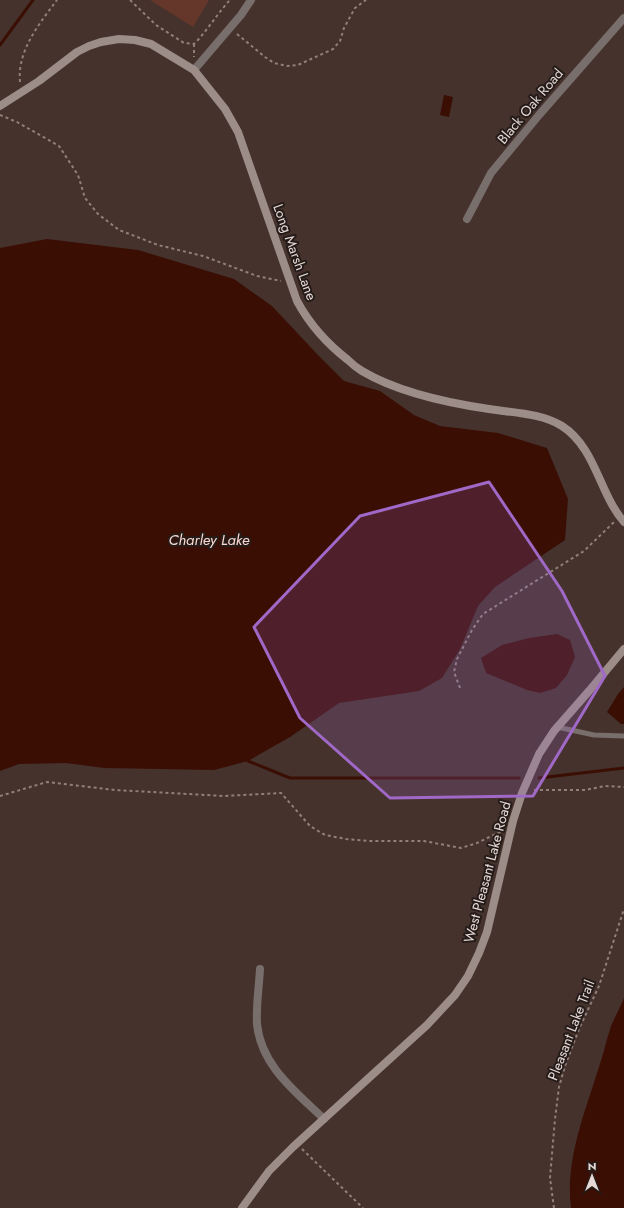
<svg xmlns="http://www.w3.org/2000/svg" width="624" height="1208" font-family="Jost,sans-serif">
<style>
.green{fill:#65372b}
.water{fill:#3b0e04}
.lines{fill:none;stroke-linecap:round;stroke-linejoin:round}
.stream{stroke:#3b0e04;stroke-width:3}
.path{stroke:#90807c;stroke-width:2;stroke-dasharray:3 3;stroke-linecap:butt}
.lane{stroke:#786e6b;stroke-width:5}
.street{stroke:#786e6b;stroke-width:8}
.secondary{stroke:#9c8d88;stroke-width:8}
.marked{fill:#a068c7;fill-opacity:0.2;stroke:#a068c7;stroke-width:3;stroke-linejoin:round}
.labels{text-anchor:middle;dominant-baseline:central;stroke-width:4;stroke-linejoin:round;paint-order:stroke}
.street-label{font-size:14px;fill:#e5d8d5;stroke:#251c19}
.water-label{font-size:15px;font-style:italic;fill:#fcd9d0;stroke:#251c19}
</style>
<rect width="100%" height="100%" fill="#45322c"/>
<polygon class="green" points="150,0 209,0 193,27"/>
<g class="water">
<polygon points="444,95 453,97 449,117 440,115"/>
<polygon points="47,239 138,250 234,279 272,306 317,354 344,381 380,391 414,415 440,426 498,433 547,448 568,499 565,540 495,587 478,606 460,649 442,678 419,691 339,703 290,737 248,761 214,770 104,768 66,763 19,764 0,771 0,248"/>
<polygon points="557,634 570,640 575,657 567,675 556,688 540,693 527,690 486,673 481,658 502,645 529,638"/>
<polygon points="624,687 624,724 621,724 607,712 618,694"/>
<path d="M 624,998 L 624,1208 L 571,1208 C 565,1161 584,1115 598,1070 C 603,1056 606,1041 611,1026 C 615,1017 620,1007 624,998 Z"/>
</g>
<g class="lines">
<g class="stream">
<polyline points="0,45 33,0"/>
<polyline points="248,761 290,778 519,778"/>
<polyline points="539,778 624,768"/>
</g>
<g class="path">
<path d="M 130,0 L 156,25 L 184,43 L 194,44 C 207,31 217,14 230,0"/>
<polyline points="237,34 265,57 274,63 287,66 298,65 333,49 340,41 344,28 355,8 366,0"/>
<polyline points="194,44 194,57"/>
<path d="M 20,82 C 17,51 39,24 57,0"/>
<polyline points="0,115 17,122 59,146 78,175 85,198 98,214 119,230 158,245 203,256 257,276 281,281"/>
<polyline points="460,688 454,672 457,659 472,630 483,614 584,551 614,522"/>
<polyline points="534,790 585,790 605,786 624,787"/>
<polyline points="0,796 47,782 115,790 224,796 281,793 310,826 325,835 346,839 370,841 424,841 461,848 477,843 502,831"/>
<polyline points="302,1149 363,1208"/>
<polyline points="554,1208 550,1178 555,1119 559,1087 565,1066 579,1029 599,986 624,909"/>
</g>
<polyline class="lane" points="557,727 594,735 624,736"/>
<g class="street">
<polyline points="194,70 241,15 251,0"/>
<polyline points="467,219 491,173 539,115 624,18"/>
<path d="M 260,969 C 259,987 256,1006 257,1024 C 261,1066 296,1092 324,1119"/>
</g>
<g class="secondary">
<path d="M 0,106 L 39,81 L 77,52 L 89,46 L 101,42 L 119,39 L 135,40 L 151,44 L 194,70 L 225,109 L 238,132 L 297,301 C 310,325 326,343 348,360 C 352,364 357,368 362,371 C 399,393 448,403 489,409 C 513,413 541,413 562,426 C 596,448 599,493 624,522"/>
<polyline points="242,1208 269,1171 293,1147 427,1025 455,995 468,976 479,953 487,932 513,821 522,793 539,754 554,731 589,691 624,649"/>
</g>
</g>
<path class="marked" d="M 489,482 L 562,591 L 605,676 L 533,796 L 390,798 L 300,718 L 254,627 L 360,516 Z"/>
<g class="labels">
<g class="street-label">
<text transform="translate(530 106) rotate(-50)">Black Oak Road</text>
<text transform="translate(295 252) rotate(70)">Long Marsh Lane</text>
<text transform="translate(487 872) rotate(-75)">West Pleasant Lake Road</text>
<text transform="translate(571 1030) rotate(-69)">Pleasant Lake Trail</text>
</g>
<g class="water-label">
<text x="209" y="540">Charley Lake</text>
</g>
</g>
<g transform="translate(592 1176)" stroke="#251c19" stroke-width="3" paint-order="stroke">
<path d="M0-3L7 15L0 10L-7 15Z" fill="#e5d8d5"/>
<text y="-6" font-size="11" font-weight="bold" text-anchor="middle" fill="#e5d8d5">N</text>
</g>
</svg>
